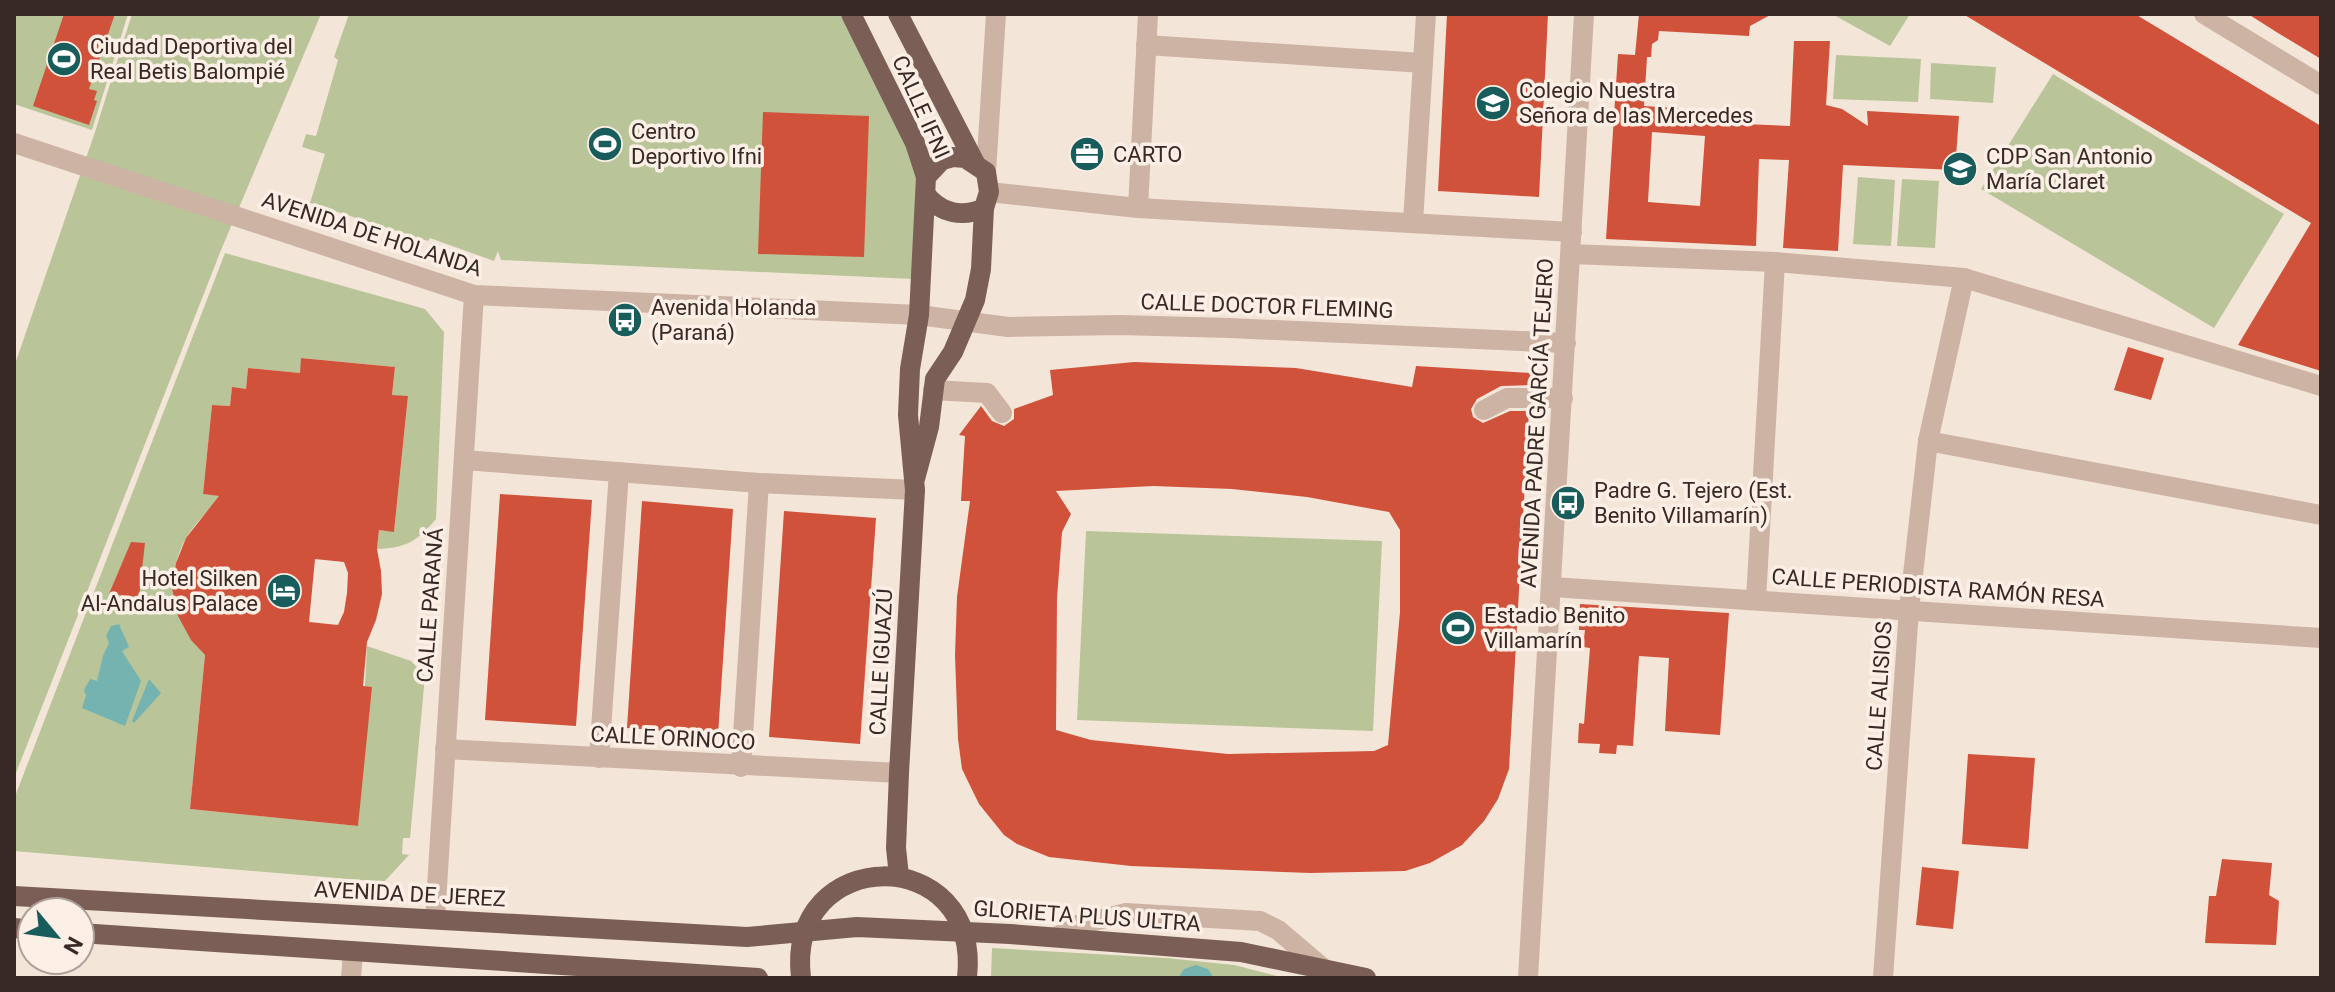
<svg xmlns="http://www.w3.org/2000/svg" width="2335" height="992" font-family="Roboto,sans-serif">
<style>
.green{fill:#b9c498}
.water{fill:#75b3b0}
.building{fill:#d1523a;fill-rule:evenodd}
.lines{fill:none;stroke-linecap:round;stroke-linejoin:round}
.minor{stroke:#cdb3a4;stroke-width:20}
.major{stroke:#7b5f56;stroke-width:20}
.labels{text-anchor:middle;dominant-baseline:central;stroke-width:7;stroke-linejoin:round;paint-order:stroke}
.poi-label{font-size:22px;fill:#372a26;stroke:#fbefe6;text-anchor:start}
.street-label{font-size:22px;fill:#372a26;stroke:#fbefe6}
</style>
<rect width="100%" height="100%" fill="#f4e5d9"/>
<g class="green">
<polygon points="14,14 128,14 92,130 14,104"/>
<polygon points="132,14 321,14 221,250 14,778 14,367 95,132"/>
<polygon points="349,14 840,14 906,141 918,182 913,279 501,260 498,251 494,261 430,238 428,241 310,203 325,154 302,147 306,134 316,136 338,60 334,57"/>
<polygon points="1832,14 1910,14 1890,46"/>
<polygon points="1836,55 1921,59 1918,102 1833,99"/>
<polygon points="1931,63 1996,67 1993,103 1930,99"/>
<polygon points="2053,74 2284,214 2214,328 1981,189"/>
<polygon points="1858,177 1895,180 1891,246 1853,244"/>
<polygon points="1902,179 1939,181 1935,248 1897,246"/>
<path d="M 225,253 L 425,309 L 444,332 L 436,519 C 417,541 407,548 377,549 L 379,530 L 394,531 L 408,397 L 392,395 L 395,367 L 302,358 L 300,373 L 248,368 L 246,389 L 232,388 L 230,406 L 212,405 L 203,494 L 221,496 C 209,510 194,524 185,540 C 163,581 175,622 205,655 L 190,809 L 358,826 L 367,646 L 411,661 L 425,676 L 410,838 L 403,838 L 402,854 L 409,855 L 384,882 L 14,851 L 14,799 Z"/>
<polygon points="1086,531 1382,541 1373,731 1077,720"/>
<polygon points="992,948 1166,958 1234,965 1285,978 991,978"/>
</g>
<g class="water">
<polygon points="119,624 129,647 122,651 141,681 125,726 82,708 86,696 84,690 90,679 97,681 103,656 109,643 106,636 111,626"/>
<polygon points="149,679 161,693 134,723 132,721"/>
<polygon points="1196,965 1208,969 1214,978 1178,978 1184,969"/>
</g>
<g class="building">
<polygon points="64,14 115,14 89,89 97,91 94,100 97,101 89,125 33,106"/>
<polygon points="1447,14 1548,14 1539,197 1438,191"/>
<path d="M 1639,14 L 1772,14 L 1750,26 L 1749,36 L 1659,31 L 1658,40 L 1652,44 L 1651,57 L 1647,57 L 1644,106 L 1720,111 L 1720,123 L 1790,126 L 1794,41 L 1830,41 L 1826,105 L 1842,109 L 1868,126 L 1867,111 L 1959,116 L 1955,170 L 1843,165 L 1838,251 L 1783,248 L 1789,160 L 1759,159 L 1756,246 L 1606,239 L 1618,54 L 1635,55 ZM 1652,132 L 1705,136 L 1700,206 L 1648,202 Z"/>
<polygon points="1963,14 2135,14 2321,126 2321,371 2238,345 2311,223"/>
<polygon points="2248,14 2321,14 2321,59 2278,33"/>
<polygon points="763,112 869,116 864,257 758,254"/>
<polygon points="2128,347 2164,358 2151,400 2114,390"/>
<path d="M 301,358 L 395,367 L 392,395 L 408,396 L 394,532 L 379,530 L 377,549 L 381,571 L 382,594 L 376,620 L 367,642 L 363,686 L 372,687 L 358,826 L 190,809 L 205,655 L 191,640 L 178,616 L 172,588 L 176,563 L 186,538 L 219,496 L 203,494 L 212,405 L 230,406 L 232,387 L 246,389 L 248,368 L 300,373 ZM 315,559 L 344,562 L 348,573 L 347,593 L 344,612 L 338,625 L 309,622 Z"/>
<path d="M 1134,362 L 1296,368 L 1412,387 L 1416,366 L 1531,373 L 1530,385 L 1501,386 L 1477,399 L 1471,409 L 1473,417 L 1483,423 L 1510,411 L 1529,411 L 1509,769 L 1498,799 L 1484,821 L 1462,845 L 1430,863 L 1405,871 L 1310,873 L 1131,866 L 1049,857 L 1017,844 L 1004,835 L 979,804 L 962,769 L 958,739 L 955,655 L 957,597 L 970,501 L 961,501 L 965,436 L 959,435 L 981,406 L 992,421 L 1004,426 L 1014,419 L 1014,409 L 1053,395 L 1050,370 ZM 1153,486 L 1232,489 L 1307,497 L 1389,512 L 1400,530 L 1400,612 L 1388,745 L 1374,751 L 1228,754 L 1091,740 L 1056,730 L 1057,598 L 1062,532 L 1071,514 L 1056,491 Z"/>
<polygon points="500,494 592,500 576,726 485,720"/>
<polygon points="642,501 733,509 718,735 627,728"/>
<polygon points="784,511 876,518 860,744 769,737"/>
<polygon points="131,542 145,543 139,597 109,594"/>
<polygon points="1580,604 1729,613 1720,735 1665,731 1669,658 1639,656 1633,746 1617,745 1616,754 1599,753 1600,744 1578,743 1579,723 1584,724 1590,648 1583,647 1585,630 1579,630"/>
<polygon points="1968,754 2035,758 2028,849 1962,844"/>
<polygon points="2222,859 2272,863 2269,895 2279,901 2276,945 2205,943 2209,896 2216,896"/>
<polygon points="1922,867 1959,871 1953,929 1916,925"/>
</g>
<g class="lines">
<g class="minor">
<polyline points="2204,14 2321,85"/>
<polyline points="1146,45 1423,63"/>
<polyline points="14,143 474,295 919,315 1008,327 1120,325 1229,328 1566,343"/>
<polyline points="986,172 996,14"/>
<polyline points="989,192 1138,208 1572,232"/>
<polyline points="1138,208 1148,14"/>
<polyline points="1413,222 1426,14"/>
<polyline points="1571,254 1775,262 1964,278 2321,386"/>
<polyline points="933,390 987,393 1002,413"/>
<polyline points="1484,410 1507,398 1563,398"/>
<polyline points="1928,441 2321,515"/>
<polyline points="464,460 759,483 915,490"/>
<polyline points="1552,587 2321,638"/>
<polyline points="1756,600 1775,262"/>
<polyline points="445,749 899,773"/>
<polyline points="599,758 619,472"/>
<polyline points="741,767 759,483"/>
<polyline points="435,919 474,295"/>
<polyline points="1056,937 1078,925 1126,913 1260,921 1278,930 1324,969"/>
<polyline points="351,978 353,952"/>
<polyline points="1528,978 1584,14"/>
<polyline points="1883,978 1909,610 1928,441 1964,278"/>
</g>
<g class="major">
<polyline points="851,14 915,143 926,177"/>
<polyline points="898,14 975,163"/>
<path d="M 926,195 C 941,213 962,218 984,208"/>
<polyline points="899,876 896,848 899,773 915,490 908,415 910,369 919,315 926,177 942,160 953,157 965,158 986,172 989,192 984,208 981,269 975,300 953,352 935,379 929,427 915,479"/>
<polyline points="14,896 747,937 857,927 1010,934 1241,952 1366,978"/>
<polyline points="14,928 32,930"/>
<polyline points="80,933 758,978"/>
<path d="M 801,978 C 785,844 982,841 967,978"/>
</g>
</g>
<defs>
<g id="stadium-disc" transform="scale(1.8)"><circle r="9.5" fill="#185c5b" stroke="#fbefe6"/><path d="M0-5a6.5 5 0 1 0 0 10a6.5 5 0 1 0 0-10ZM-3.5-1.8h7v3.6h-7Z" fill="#fff"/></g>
<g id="school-disc" transform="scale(1.8)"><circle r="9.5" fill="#185c5b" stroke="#fbefe6"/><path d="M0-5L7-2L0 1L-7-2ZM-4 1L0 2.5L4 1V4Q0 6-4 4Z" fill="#fff"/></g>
<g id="office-disc" transform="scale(1.8)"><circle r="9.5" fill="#185c5b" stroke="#fbefe6"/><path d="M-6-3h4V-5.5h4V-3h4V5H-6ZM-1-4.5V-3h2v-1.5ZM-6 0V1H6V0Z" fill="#fff"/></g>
<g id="bus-disc" transform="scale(1.8)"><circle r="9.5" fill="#185c5b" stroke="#fbefe6"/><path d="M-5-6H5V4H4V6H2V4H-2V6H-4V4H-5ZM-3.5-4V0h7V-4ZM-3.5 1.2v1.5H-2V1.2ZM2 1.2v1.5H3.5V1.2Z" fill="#fff"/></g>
<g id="hotel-disc" transform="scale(1.8)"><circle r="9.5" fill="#185c5b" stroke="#fbefe6"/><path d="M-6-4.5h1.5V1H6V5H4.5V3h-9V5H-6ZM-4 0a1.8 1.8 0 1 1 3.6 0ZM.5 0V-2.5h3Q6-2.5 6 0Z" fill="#fff"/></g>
</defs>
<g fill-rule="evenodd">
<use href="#stadium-disc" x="64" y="59"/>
<use href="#school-disc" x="1493" y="103"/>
<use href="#stadium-disc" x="605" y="144"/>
<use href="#office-disc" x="1087" y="154"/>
<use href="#school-disc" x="1960" y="169"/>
<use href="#bus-disc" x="625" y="320"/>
<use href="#bus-disc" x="1568" y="503"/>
<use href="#hotel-disc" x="284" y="591"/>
<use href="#stadium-disc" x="1458" y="628"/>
</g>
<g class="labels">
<g class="poi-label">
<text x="90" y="46">Ciudad Deportiva del<tspan x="90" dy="25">Real Betis Balompié</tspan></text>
<text x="1519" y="90">Colegio Nuestra<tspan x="1519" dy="25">Señora de las Mercedes</tspan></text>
<text x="631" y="131">Centro<tspan x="631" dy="25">Deportivo Ifni</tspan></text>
<text x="1113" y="154">CARTO</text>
<text x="1986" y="156">CDP San Antonio<tspan x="1986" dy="25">María Claret</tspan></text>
<text x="651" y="307">Avenida Holanda<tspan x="651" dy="25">(Paraná)</tspan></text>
<text x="1594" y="490">Padre G. Tejero (Est.<tspan x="1594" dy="25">Benito Villamarín)</tspan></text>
<text x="258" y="578" text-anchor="end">Hotel Silken<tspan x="258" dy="25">Al-Andalus Palace</tspan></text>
<text x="1484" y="615">Estadio Benito<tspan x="1484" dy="25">Villamarín</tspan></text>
</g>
<g class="street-label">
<text transform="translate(921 107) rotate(66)">CALLE IFNI</text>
<text transform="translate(372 234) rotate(18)">AVENIDA DE HOLANDA</text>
<text transform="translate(1267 306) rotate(2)">CALLE DOCTOR FLEMING</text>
<text transform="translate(1537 423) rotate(-87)">AVENIDA PADRE GARCÍA TEJERO</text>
<text transform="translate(1938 588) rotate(4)">CALLE PERIODISTA RAMÓN RESA</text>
<text transform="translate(430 605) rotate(-86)">CALLE PARANÁ</text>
<text transform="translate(881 662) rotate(-87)">CALLE IGUAZÚ</text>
<text transform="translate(1879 696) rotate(-86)">CALLE ALISIOS</text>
<text transform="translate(673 738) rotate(3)">CALLE ORINOCO</text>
<text transform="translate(410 894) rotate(3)">AVENIDA DE JEREZ</text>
<text transform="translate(1087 916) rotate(4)">GLORIETA PLUS ULTRA</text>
</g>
</g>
<rect width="2335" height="992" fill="none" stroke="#372a26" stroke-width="32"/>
<g transform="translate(56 936) rotate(119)"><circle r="38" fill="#fbefe6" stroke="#ada099" stroke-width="2"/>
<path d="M0-6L14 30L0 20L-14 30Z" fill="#185c5b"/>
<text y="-12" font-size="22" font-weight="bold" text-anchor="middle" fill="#372a26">N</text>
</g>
</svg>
